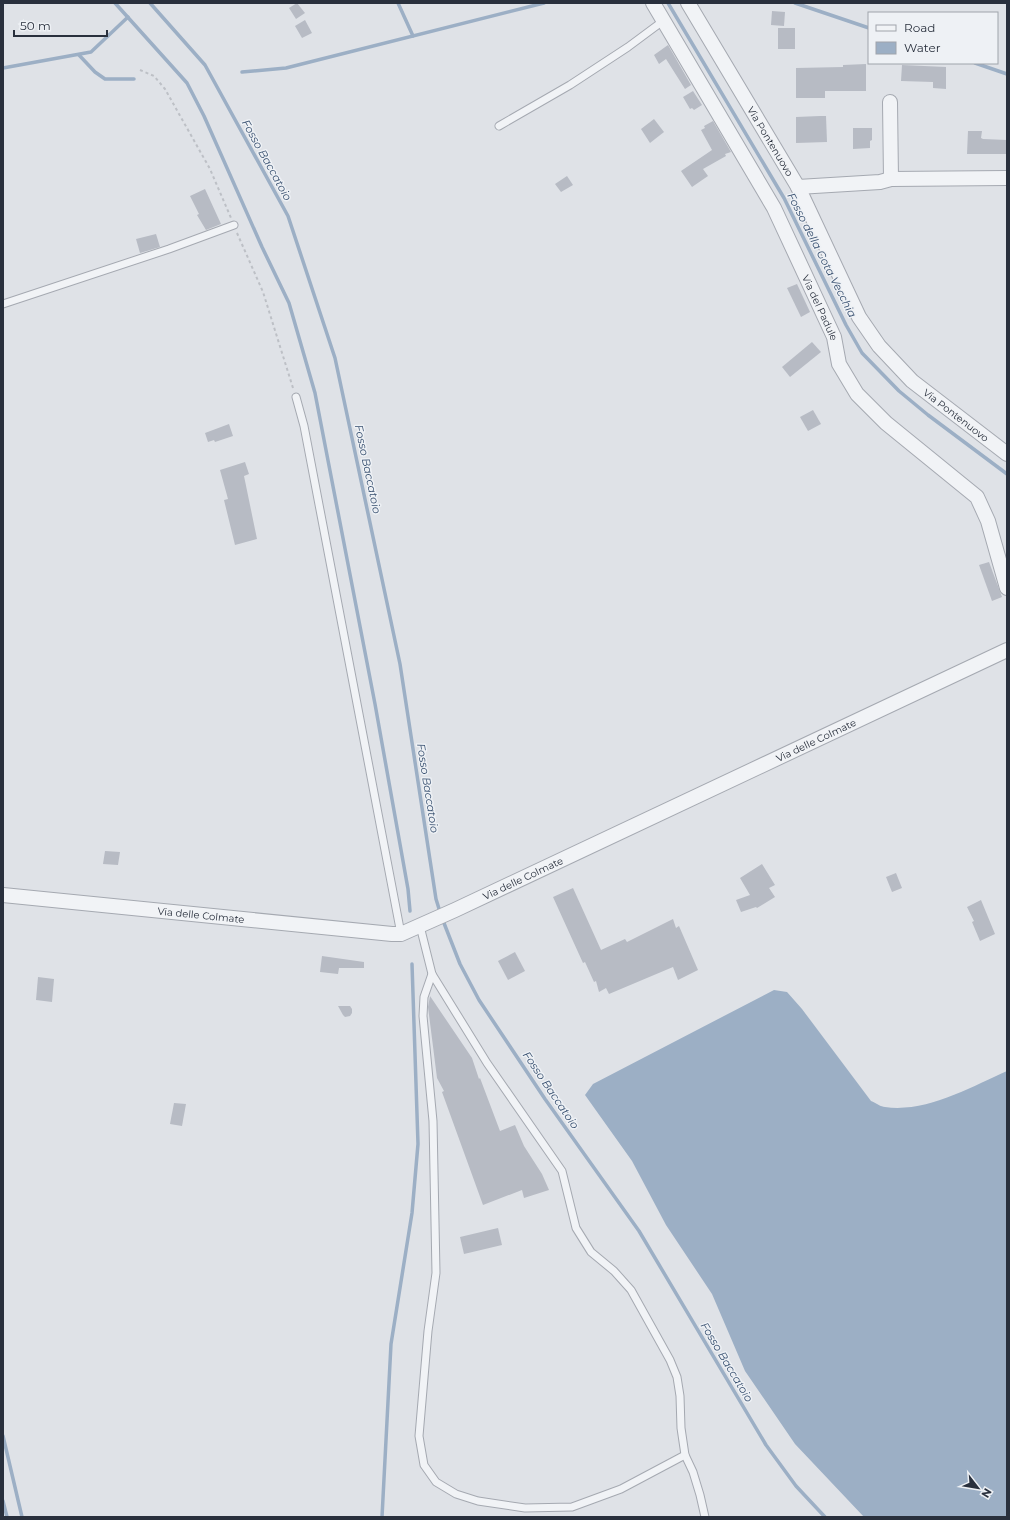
<svg xmlns="http://www.w3.org/2000/svg" width="1010" height="1520" font-family="Montserrat,sans-serif">
<style>
.water{fill:#9cafc5}
.lines{fill:none;stroke-linecap:round;stroke-linejoin:round}
.stream{stroke:#9cafc5;stroke-width:3.5}
.building{fill:#b7bbc4}
.lane-casing{stroke:#a5a9b1;stroke-width:9}
.street-casing{stroke:#a5a9b1;stroke-width:16}
.path{stroke:#bdc0c6;stroke-width:2;stroke-dasharray:3 3;stroke-linecap:butt}
.lane{stroke:#f1f3f6;stroke-width:7}
.street{stroke:#f1f3f6;stroke-width:14}
.labels{text-anchor:middle;dominant-baseline:central;stroke-width:3;stroke-linejoin:round;paint-order:stroke}
.street-label{font-size:10px;fill:#29303d;stroke:#eef1f5}
.water-label{font-size:11px;font-style:italic;fill:#364e6e;stroke:#eef1f5}
</style>
<rect width="100%" height="100%" fill="#dfe2e7"/>
<path class="water" d="M 774,990 L 787,992 L 802,1009 L 871,1101 C 876,1103 881,1107 885,1107 C 926,1113 971,1087 1007,1071 L 1007,1517 L 864,1517 L 795,1444 L 745,1371 L 712,1294 L 666,1225 L 632,1161 L 585,1095 L 593,1084 Z"/>
<g class="lines">
<g class="stream">
<polyline points="115,3 187,83 204,116 262,247 289,303 315,393 375,704 408,889 410,911"/>
<polyline points="150,3 205,65 288,216 335,358 400,664 436,899 440,912"/>
<polyline points="398,3 413,36"/>
<polyline points="668,3 784,198 846,325 862,353 899,391 928,415 1007,474"/>
<polyline points="795,3 869,28"/>
<polyline points="79,55 95,72 105,79 134,79"/>
<polyline points="975,63 1007,74"/>
<polyline points="3,68 91,52 128,17"/>
<polyline points="242,72 286,68 544,3"/>
<polyline points="442,918 460,964 479,1000 545,1099 639,1231 766,1445 796,1486 825,1517"/>
<polyline points="3,1436 22,1517"/>
<polyline points="3,1501 7,1517"/>
<polyline points="382,1517 391,1344 412,1213 418,1144 412,964"/>
</g>
</g>
<g class="building">
<polygon points="297,3 305,13 296,19 289,8"/>
<polygon points="772,11 785,12 784,26 771,25"/>
<polygon points="305,20 312,33 302,38 295,26"/>
<rect x="778" y="28" width="17" height="21"/>
<polygon points="668,45 691,85 685,89 666,59 659,64 654,55"/>
<polygon points="866,64 866,91 825,91 825,98 796,98 796,68 843,67 843,65"/>
<polygon points="902,65 946,67 946,89 933,88 933,82 901,81"/>
<polygon points="693,91 702,105 694,110 692,108 690,109 683,97"/>
<polygon points="820,116 826,116 827,142 796,143 796,117"/>
<polygon points="654,119 664,132 650,143 641,129"/>
<polygon points="713,121 731,152 725,154 726,156 703,169 708,176 692,187 681,171 712,150 701,130 705,128 704,126"/>
<polygon points="853,128 872,128 872,140 870,141 870,148 853,149"/>
<polygon points="968,131 982,131 981,138 983,139 1007,140 1007,154 967,154"/>
<polygon points="567,176 573,185 561,192 555,184"/>
<polygon points="205,189 221,224 206,230 197,215 199,214 190,196"/>
<polygon points="156,234 160,247 140,253 136,239"/>
<polygon points="797,284 810,312 801,317 787,288"/>
<polygon points="812,342 821,352 790,377 782,367"/>
<polygon points="813,410 821,424 808,431 800,417"/>
<polygon points="229,424 233,436 215,442 214,440 208,442 205,433"/>
<polygon points="245,462 249,474 244,476 257,539 235,545 224,500 228,499 220,470"/>
<polygon points="989,562 1002,597 992,601 979,565"/>
<polygon points="105,851 120,852 118,865 103,864"/>
<polygon points="762,864 775,885 769,888 775,897 757,908 756,907 741,912 736,900 750,895 740,878"/>
<polygon points="896,873 902,888 892,892 886,877"/>
<polygon points="573,888 601,950 625,939 627,942 673,919 676,928 679,926 698,970 678,980 673,967 609,994 606,988 599,992 596,981 594,982 585,962 583,963 553,897"/>
<polygon points="981,900 995,934 980,941 972,922 974,921 967,907"/>
<polygon points="515,952 525,971 508,980 498,961"/>
<polygon points="322,956 364,962 364,968 339,968 338,974 320,972"/>
<polygon points="38,977 54,979 52,1002 36,1000"/>
<polygon points="430,996 472,1058 479,1079 480,1078 500,1131 515,1125 524,1146 542,1174 549,1190 524,1198 522,1190 483,1205 442,1092 444,1091 437,1078 428,1007"/>
<polygon points="338,1006 350,1006 352,1009 352,1013 350,1016 345,1017 343,1015"/>
<polygon points="174,1103 186,1104 182,1126 170,1124"/>
<polygon points="498,1228 502,1245 464,1254 460,1237"/>
</g>
<g class="lines">
<g class="lane-casing">
<g id="lane">
<polyline points="499,126 570,85 628,47 663,21"/>
<polyline points="3,304 169,249 234,225"/>
<polyline points="296,397 304,426 401,934"/>
<polyline points="420,926 432,974 487,1063 562,1171 576,1228 591,1252 614,1271 631,1290 670,1360 677,1377 680,1396 681,1428 685,1455 693,1472 700,1495 705,1517"/>
<polyline points="432,974 424,997 423,1016 433,1121 436,1273 428,1331 419,1436 424,1465 436,1482 456,1494 478,1501 525,1508 572,1507 621,1489 685,1455"/>
</g>
</g>
<g class="street-casing">
<g id="street">
<path id="s1" d="M 653,3 L 774,208 L 834,337 L 839,364 L 857,394 L 886,423 L 977,497 L 988,521 L 1007,588"/>
<path id="s2" d="M 688,3 L 798,187 L 859,317 L 879,346 L 912,381 L 1007,454"/>
<polyline points="890,102 891,179"/>
<polyline points="798,187 880,182 891,179 1007,178"/>
<path id="s3" d="M 3,895 L 392,934 L 401,934 L 455,910 L 1007,650"/>
</g>
</g>
<g class="path">
<polyline points="140,70 154,76 165,89 210,169 231,218"/>
<polyline points="237,233 263,292 293,388"/>
</g>
<use href="#lane" class="lane"/>
<use href="#street" class="street"/>
</g>
<g class="labels">
<g class="street-label">
<text stroke="none"><textPath href="#s2" startOffset="161">Via Pontenuovo</textPath></text>
<text stroke="none"><textPath href="#s1" startOffset="348">Via del Padule</textPath></text>
<text stroke="none"><textPath href="#s2" startOffset="497">Via Pontenuovo</textPath></text>
<text stroke="none"><textPath href="#s3" startOffset="858">Via delle Colmate</textPath></text>
<text stroke="none"><textPath href="#s3" startOffset="534">Via delle Colmate</textPath></text>
<text stroke="none"><textPath href="#s3" startOffset="199">Via delle Colmate</textPath></text>
</g>
<g class="water-label">
<text transform="translate(267 160) rotate(61)">Fosso Baccatoio</text>
<text transform="translate(822 255) rotate(63)">Fosso della Gota Vecchia</text>
<text transform="translate(368 469) rotate(78)">Fosso Baccatoio</text>
<text transform="translate(428 788) rotate(81)">Fosso Baccatoio</text>
<text transform="translate(551 1090) rotate(56)">Fosso Baccatoio</text>
<text transform="translate(727 1362) rotate(59)">Fosso Baccatoio</text>
</g>
</g>
<rect width="1010" height="1520" fill="none" stroke="#29303d" stroke-width="8"/>
<rect x="868" y="12" width="130" height="52" fill="#eef1f5" stroke="#9fa4ab"/>
<rect x="876" y="25" width="20" height="6" fill="#f1f3f6" stroke="#9fa4ab"/>
<text x="904" y="32" font-size="12" fill="#29303d">Road</text>
<rect x="876" y="42" width="20" height="12" fill="#9cafc5" stroke="#9fa4ab"/>
<text x="904" y="52" font-size="12" fill="#29303d">Water</text>
<g transform="translate(978 1488) rotate(121)" stroke="#eef1f5" stroke-width="3" paint-order="stroke">
<path d="M0-3L7 15L0 10L-7 15Z" fill="#29303d"/>
<text y="-6" font-size="11" font-weight="bold" text-anchor="middle" fill="#29303d">N</text>
</g>
<path d="M14 30v6h93v-6" fill="none" stroke="#29303d" stroke-width="2"/>
<text x="20" y="30" font-size="12" fill="#29303d" stroke="#eef1f5" stroke-width="3" paint-order="stroke">50 m</text>
</svg>
